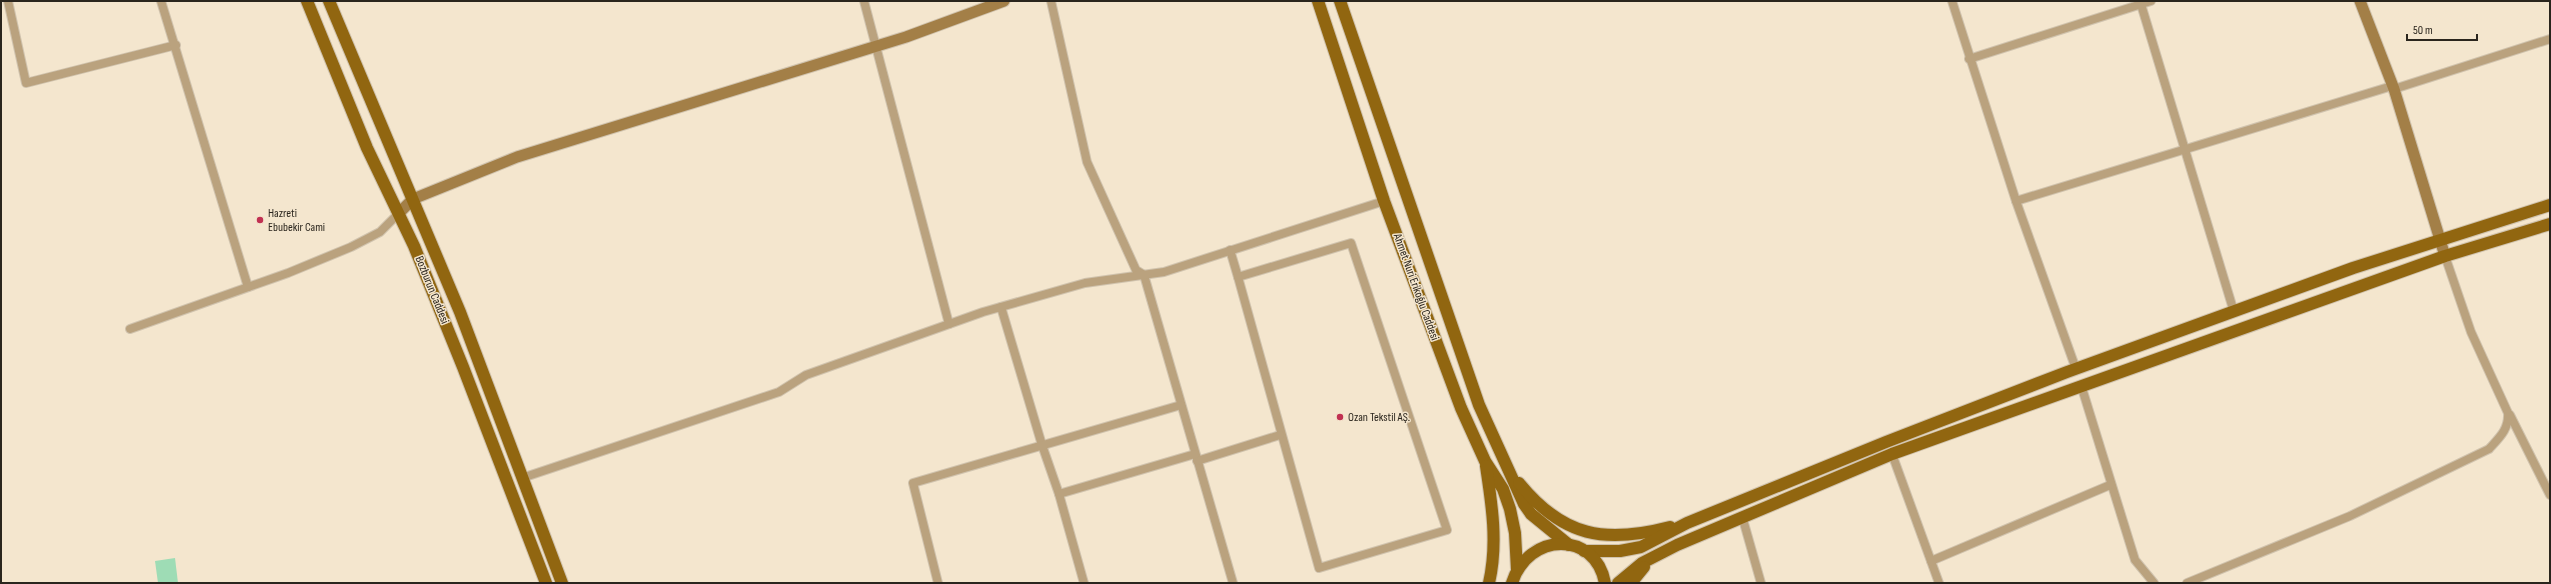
<svg xmlns="http://www.w3.org/2000/svg" width="2551" height="584" font-family="'Sofia Sans Condensed',sans-serif">
<style>
.green{fill:#9edcb5}
.lines{fill:none;stroke-linecap:round;stroke-linejoin:round}
.street-casing{stroke:#d0c3ae;stroke-width:10}
.secondary-casing{stroke:#d0c3ae;stroke-width:13}
.primary-casing{stroke:#d0c3ae;stroke-width:14}
.street{stroke:#baa27e;stroke-width:8}
.secondary{stroke:#a37f47;stroke-width:11}
.primary{stroke:#916610;stroke-width:12}
.poi-dot{fill:#c13152;stroke:#f4e6ce;stroke-width:1.5}
.labels{text-anchor:middle;dominant-baseline:central;stroke-width:3;stroke-linejoin:round;paint-order:stroke}
.poi-label{font-size:12px;fill:#2a251d;stroke:#f4e6ce;text-anchor:start}
.street-label{font-size:12px;fill:#2a251d;stroke:#f4e6ce}
</style>
<rect width="100%" height="100%" fill="#f4e6ce"/>
<polygon class="green" points="175,558 178,583 158,583 155,561"/>
<g class="lines">
<g class="street-casing">
<g id="street">
<polyline points="8,1 26,83 176,45"/>
<polyline points="161,1 248,287"/>
<polyline points="864,1 949,324"/>
<polyline points="1051,1 1087,162 1136,270 1144,275 1233,583"/>
<polyline points="1952,1 2016,201 2076,369"/>
<polyline points="2140,1 2234,312"/>
<polyline points="1969,59 2151,1"/>
<polyline points="2394,89 2550,39"/>
<polyline points="2016,201 2392,86"/>
<polygon points="1351,243 1447,530 1319,568 1238,277"/>
<polyline points="1230,250 1238,277"/>
<polyline points="1001,307 1042,445 1059,494"/>
<polyline points="130,329 288,273 351,247 380,232 399,213"/>
<polyline points="2081,385 2135,560 2154,583"/>
<polyline points="2510,415 2550,495"/>
<polyline points="1892,454 1939,583"/>
<polyline points="1197,461 1280,435"/>
<polyline points="522,478 779,392 806,375 983,312 1085,283 1164,272 1384,201"/>
<polyline points="1742,516 1761,583"/>
<polyline points="1931,561 2110,485"/>
<polyline points="938,583 913,483 1181,405"/>
<polyline points="1084,583 1059,494 1195,454"/>
<path d="M 2187,583 L 2350,516 L 2489,449 C 2500,437 2509,429 2508,413 L 2471,332 L 2445,256"/>
</g>
</g>
<g class="secondary-casing">
<g id="secondary">
<polyline points="2360,1 2394,89 2445,256"/>
<polyline points="399,213 413,199 517,157 906,37 1004,1"/>
</g>
</g>
<g class="primary-casing">
<g id="primary">
<polyline points="307,1 367,148 414,246 463,367 546,583"/>
<polyline points="329,1 460,312 562,583"/>
<polyline points="1318,1 1384,201 1461,408 1485,461 1503,489 1510,509 1515,533 1517,570"/>
<polyline points="1340,1 1479,405 1524,504 1531,514 1569,545"/>
<path d="M 1486,466 C 1492,505 1498,544 1489,583"/>
<path d="M 1519,483 C 1563,537 1605,544 1670,527"/>
<polyline points="1584,551 1620,551 1641,547 1687,523 1886,442 2067,372 2353,268 2550,205"/>
<path d="M 1512,583 C 1528,532 1595,530 1605,583"/>
<polyline points="1618,583 1642,563 1677,545 1892,454 2445,256 2550,224"/>
<polyline points="1631,583 1644,567"/>
</g>
</g>
<use href="#street" class="street"/>
<use href="#secondary" class="secondary"/>
<use href="#primary" class="primary"/>
</g>
<g class="poi-dot">
<circle cx="260" cy="220" r="4"/>
<circle cx="1340" cy="417" r="4"/>
</g>
<g class="labels">
<g class="poi-label">
<text x="268" y="213">Hazreti<tspan x="268" dy="14">Ebubekir Cami</tspan></text>
<text x="1348" y="417">Ozan Tekstil AŞ.</text>
</g>
<g class="street-label">
<text transform="translate(1416 287) rotate(70)">Ahmet Nuri Erikoğlu Caddesi</text>
<text transform="translate(432 290) rotate(68)">Bozburun Caddesi</text>
</g>
</g>
<rect width="2551" height="584" fill="none" stroke="#2a251d" stroke-width="4"/>
<path d="M2407 34v6h70v-6" fill="none" stroke="#2a251d" stroke-width="2"/>
<text x="2413" y="34" font-size="12" fill="#2a251d" stroke="#f4e6ce" stroke-width="3" paint-order="stroke">50 m</text>
</svg>
